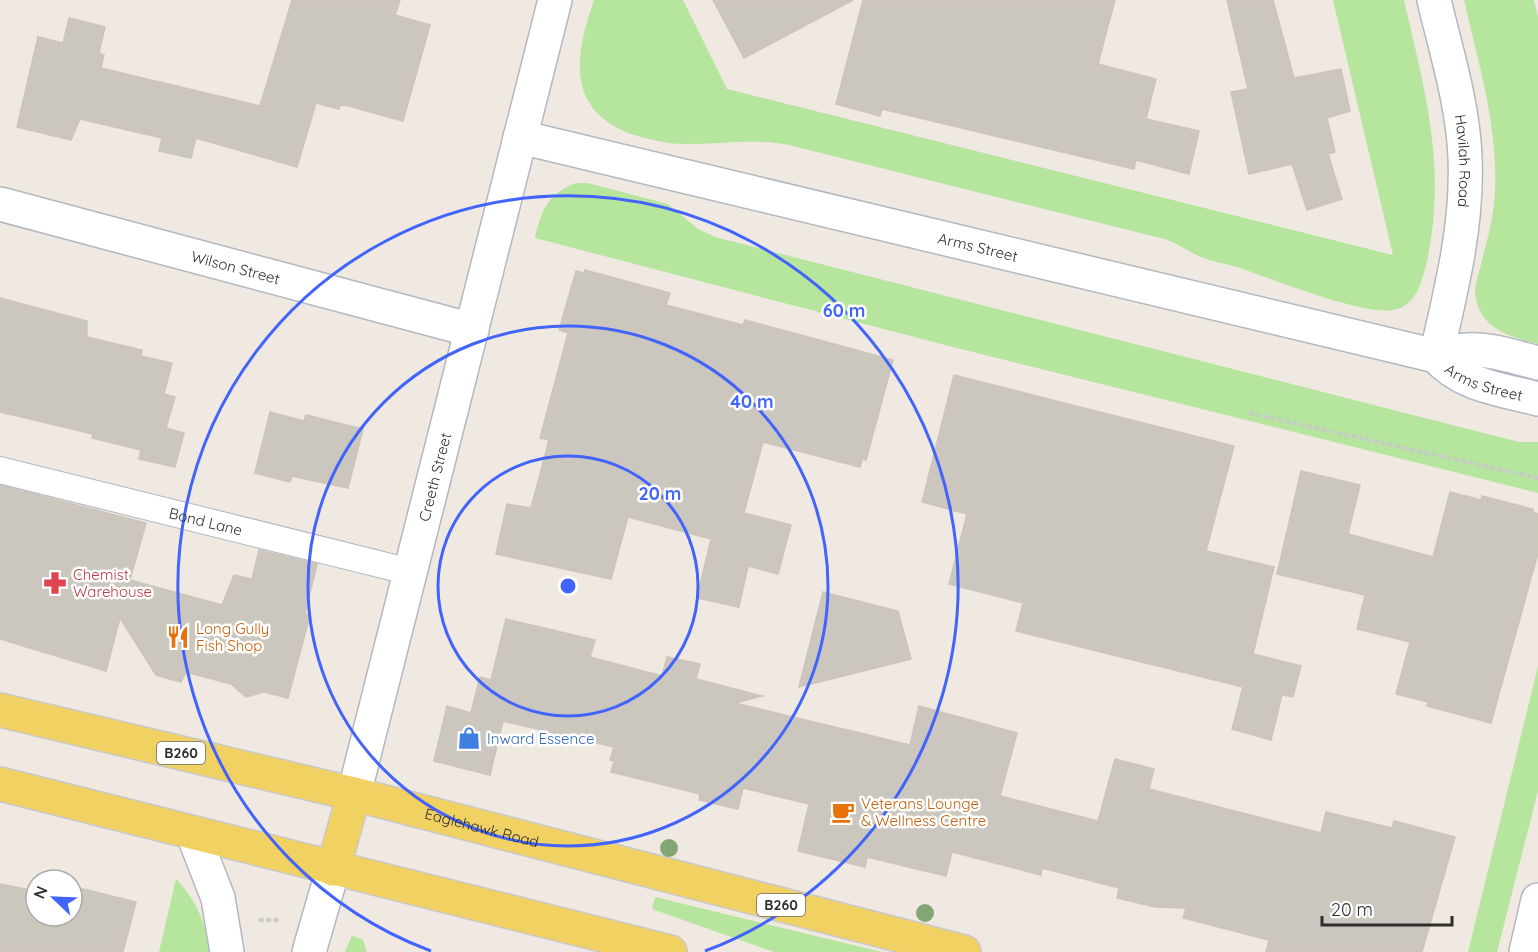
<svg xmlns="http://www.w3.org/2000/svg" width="1538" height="952" font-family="Quicksand,sans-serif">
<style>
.green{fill:#b6e59e}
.building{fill:#cbc7bf;stroke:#cbc5ba;stroke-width:1.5}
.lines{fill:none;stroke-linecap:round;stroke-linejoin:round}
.service-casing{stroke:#b4b7c1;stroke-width:28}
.minor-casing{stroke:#b4b7c1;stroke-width:36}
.tertiary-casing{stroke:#b4b7c1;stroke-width:36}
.secondary-casing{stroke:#b4b7c1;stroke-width:36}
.primary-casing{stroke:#c9c9c9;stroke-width:36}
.path{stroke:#c9c9c9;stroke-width:4;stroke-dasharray:4.5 3;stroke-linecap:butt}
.service{stroke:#fff;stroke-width:26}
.minor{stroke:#fff;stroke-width:33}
.tertiary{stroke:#fff;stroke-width:33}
.secondary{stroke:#fff;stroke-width:33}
.primary{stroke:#f2d163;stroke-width:33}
.tree{fill:#84a574}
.ring{fill:none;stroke:#4264fb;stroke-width:3}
.labels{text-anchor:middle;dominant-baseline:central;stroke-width:5;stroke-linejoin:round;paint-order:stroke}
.shield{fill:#fff;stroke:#6d6d6d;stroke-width:1.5}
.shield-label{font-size:14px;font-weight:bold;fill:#2e2e2e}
.street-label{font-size:15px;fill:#2e2e2e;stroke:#fff}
.health-label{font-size:15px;fill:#be3a42;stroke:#fff;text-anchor:start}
.food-label{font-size:15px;fill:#c56008;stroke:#fff;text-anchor:start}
.shop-label{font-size:15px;fill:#366cbe;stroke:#fff;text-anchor:start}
.centre{fill:#4264fb;stroke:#fff;stroke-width:3}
.ring-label{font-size:18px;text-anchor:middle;font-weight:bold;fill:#4264fb;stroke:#fff;stroke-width:5;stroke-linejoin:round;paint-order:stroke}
</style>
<rect width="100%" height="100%" fill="#efe9e1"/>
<g class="green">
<path d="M 594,0 L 683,0 L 727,89 L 1393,255 L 1333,0 L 1404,0 C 1425,92 1447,166 1427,261 C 1422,281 1417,306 1393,310 C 1364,316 1272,279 1240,268 C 1227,264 1213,262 1201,257 C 1189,252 1180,245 1168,240 L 789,145 C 752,138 717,145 680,144 C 663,143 647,139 631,134 C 565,109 575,55 594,0 Z"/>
<path d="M 1464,0 L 1534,0 L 1538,17 L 1538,344 C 1507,336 1476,327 1475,289 C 1482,256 1494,224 1495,190 C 1498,126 1478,62 1464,0 Z"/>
<path d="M 576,183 L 588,183 L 668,204 L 698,229 L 715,237 L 1519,442 L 1538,442 L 1538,493 L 945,345 L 535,238 C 541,211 548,193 576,183 Z"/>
<polygon points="1538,666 1538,791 1497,952 1468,952"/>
<path d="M 176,879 C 196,899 206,924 210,952 L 159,952 Z"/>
<polygon points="655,897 882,952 774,952 652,909"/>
<polygon points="352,935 363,940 367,952 345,952"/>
</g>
<g class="building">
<polygon points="292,0 400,0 395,15 430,25 403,121 349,106 340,105 339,109 316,103 297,167 196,138 191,158 159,151 162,138 80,119 71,140 17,127 38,37 63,43 69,18 105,27 99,53 104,55 101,68 260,106"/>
<polygon points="713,0 853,0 744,58"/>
<polygon points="863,0 1115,0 1098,64 1156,79 1146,119 1199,131 1189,174 1136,160 1134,169 882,109 880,116 836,104"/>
<polygon points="1227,0 1273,0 1294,78 1341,69 1350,111 1327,118 1335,152 1328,154 1342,199 1307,210 1292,164 1249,174 1231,92 1248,89"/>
<polygon points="585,270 670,293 666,305 743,325 745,320 893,360 866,460 862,459 860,467 763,442 744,513 791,525 778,574 748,566 739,607 697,598 711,539 628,517 611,579 496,554 507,504 531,508 549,440 540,438 568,333 559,330 576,271 584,273"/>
<polygon points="0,298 87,321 87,337 142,350 141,356 172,363 164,394 175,397 166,428 184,433 175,467 139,459 141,450 92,438 93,434 0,412"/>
<polygon points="954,375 1234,446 1206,551 1274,567 1253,654 1301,666 1293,697 1282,695 1271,740 1232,729 1243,687 1016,631 1023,603 949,584 967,514 922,502"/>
<polygon points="270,412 304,421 306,415 363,429 348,488 292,476 290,482 255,473"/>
<polygon points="1301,471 1360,485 1348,534 1433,557 1450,492 1481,500 1482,496 1533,509 1533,512 1538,514 1538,553 1491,723 1427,706 1428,702 1396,694 1410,642 1357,629 1365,595 1277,574"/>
<polygon points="0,485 146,523 130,580 222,605 234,575 252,579 259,550 317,564 305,614 310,615 288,698 264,692 246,697 231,684 186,672 181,682 156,675 120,618 106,671 0,639"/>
<polygon points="823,592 898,611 911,659 799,687"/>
<polygon points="506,619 595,640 590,657 662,676 667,657 700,664 696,679 762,696 735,703 910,745 919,706 1017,733 1000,796 1098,821 1115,759 1154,769 1149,789 1321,833 1326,812 1392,828 1394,821 1455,837 1422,952 1266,952 1269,940 1183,918 1186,908 1155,907 1117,898 1119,888 1042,868 1041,875 952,852 946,876 867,857 865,867 798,851 809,804 743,788 738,809 699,800 700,794 611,772 614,761 610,760 614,747 503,721 490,775 434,761 447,706 471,713 480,677 491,680"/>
<polygon points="0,884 36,891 36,916 72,916 75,887 136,902 123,952 0,952"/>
</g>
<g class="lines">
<g class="service-casing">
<g id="service">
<path id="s1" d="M 0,470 L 411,572"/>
</g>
</g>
<g class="minor-casing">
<g id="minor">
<path id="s2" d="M 1434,0 C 1446,51 1463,104 1465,157 C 1468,225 1451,291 1436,356"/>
<path id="s3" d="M 520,137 L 1436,356 C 1475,343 1500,353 1538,363"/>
<path id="s4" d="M 0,204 L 472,330"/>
<path id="s5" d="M 1436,356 C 1462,386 1501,389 1538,399"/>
<polyline points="1526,952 1538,900"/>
</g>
</g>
<g class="tertiary-casing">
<g id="tertiary">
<path id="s6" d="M 354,794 L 555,0"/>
</g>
</g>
<g class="secondary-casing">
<g id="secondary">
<polyline points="193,834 218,898 227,952"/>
<polyline points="309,952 333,869"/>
</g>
</g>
<g class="primary-casing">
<g id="primary">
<path id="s7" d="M 0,710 L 354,794 L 964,952"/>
<polyline points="0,784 670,952"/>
<polyline points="333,869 354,794"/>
</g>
</g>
<g class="path">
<polyline points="1249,413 1538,478"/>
<polyline points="259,920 279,920"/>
</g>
<use href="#service" class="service"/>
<use href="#minor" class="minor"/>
<use href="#tertiary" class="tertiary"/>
<use href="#secondary" class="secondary"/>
<use href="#primary" class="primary"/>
</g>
<g class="tree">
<circle cx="669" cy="848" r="9"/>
<circle cx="925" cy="913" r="9"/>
</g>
<g class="ring">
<circle cx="568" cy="586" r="130"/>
<circle cx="568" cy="586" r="260"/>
<path d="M431 951A390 390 0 1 1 705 951"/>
</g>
<defs>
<g id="pharmacy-bare" transform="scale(1.8)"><path d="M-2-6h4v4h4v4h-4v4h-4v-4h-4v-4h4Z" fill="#e0444e" stroke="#fff" stroke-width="2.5" paint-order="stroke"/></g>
<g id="restaurant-bare" transform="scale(1.8)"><path d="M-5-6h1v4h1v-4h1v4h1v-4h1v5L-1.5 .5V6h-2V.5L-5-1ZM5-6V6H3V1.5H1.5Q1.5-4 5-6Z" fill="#e8710a" stroke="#fff" stroke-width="2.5" paint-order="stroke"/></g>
<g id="shop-bare" transform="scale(1.8)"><path d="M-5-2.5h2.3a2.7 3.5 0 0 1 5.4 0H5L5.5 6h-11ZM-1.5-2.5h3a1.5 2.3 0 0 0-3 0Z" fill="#3f7fe0" stroke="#fff" stroke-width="2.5" paint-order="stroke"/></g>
<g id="cafe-bare" transform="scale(1.8)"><path d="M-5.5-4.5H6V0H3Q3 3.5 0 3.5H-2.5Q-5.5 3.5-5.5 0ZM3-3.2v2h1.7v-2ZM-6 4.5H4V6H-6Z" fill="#e8710a" stroke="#fff" stroke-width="2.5" paint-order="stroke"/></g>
</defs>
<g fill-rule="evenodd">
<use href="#pharmacy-bare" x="55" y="583"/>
<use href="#restaurant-bare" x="178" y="637"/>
<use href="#shop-bare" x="469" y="738"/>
<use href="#cafe-bare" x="843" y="812"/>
</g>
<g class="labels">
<g class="shield">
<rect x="157" y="742" width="48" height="22" rx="4.5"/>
<rect x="757" y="894" width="48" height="22" rx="4.5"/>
</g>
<g class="shield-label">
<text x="181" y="753">B260</text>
<text x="781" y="905">B260</text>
</g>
<g class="street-label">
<text stroke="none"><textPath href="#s2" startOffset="164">Havilah Road</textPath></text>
<text stroke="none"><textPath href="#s3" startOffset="471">Arms Street</textPath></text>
<text stroke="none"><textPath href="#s4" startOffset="244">Wilson Street</textPath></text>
<text stroke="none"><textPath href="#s5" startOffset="56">Arms Street</textPath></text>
<text stroke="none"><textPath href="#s6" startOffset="327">Creeth Street</textPath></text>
<text stroke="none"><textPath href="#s1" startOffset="212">Bond Lane</textPath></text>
<text stroke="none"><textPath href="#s7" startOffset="496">Eaglehawk Road</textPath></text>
</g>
<g class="health-label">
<text x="73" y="574">Chemist<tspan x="73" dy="17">Warehouse</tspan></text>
</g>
<g class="food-label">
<text x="196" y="628">Long Gully<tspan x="196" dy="17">Fish Shop</tspan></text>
<text x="861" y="803">Veterans Lounge<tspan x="861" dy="17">&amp; Wellness Centre</tspan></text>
</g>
<g class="shop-label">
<text x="487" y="738">Inward Essence</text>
</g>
</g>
<circle cx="568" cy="586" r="9" class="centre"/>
<g class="ring-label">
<text x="844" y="317">60 m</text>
<text x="752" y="408">40 m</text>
<text x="660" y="500">20 m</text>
</g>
<g transform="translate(54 898) rotate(293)"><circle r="28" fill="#ffffff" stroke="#ababab" stroke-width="1.5"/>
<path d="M0-4.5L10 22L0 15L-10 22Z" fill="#4264fb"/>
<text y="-9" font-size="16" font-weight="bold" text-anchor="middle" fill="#2e2e2e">N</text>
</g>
<path d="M1322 916v9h130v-9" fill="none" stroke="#2e2e2e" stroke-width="3"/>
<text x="1331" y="916" font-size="18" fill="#2e2e2e" stroke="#ffffff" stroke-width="4.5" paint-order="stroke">20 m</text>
</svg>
